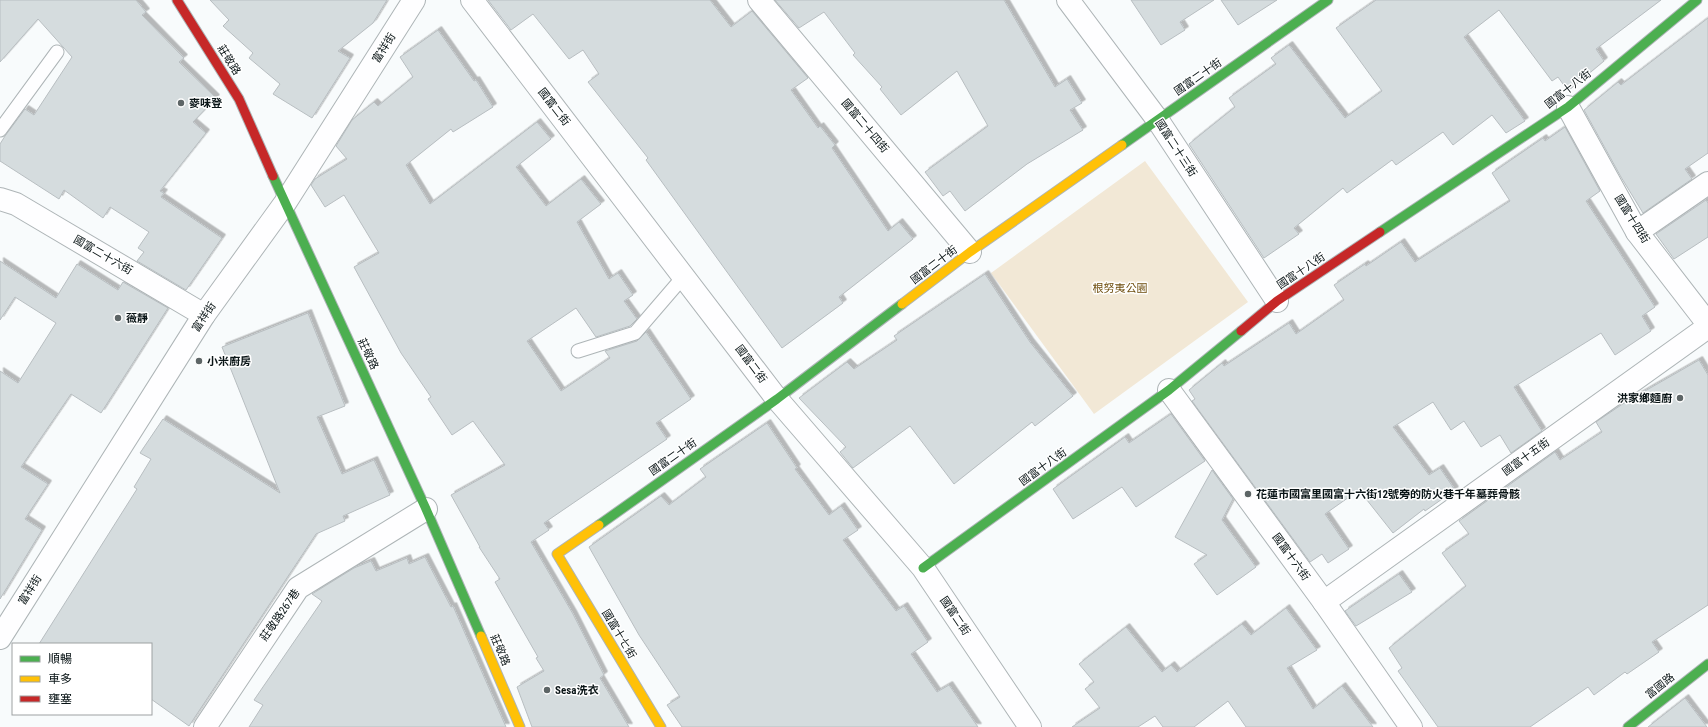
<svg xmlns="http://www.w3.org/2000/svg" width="1708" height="727" font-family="'Roboto Condensed','Noto Sans TC',sans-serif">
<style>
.green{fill:#f2e8d6}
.building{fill:#d5dcde;stroke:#b8bec1;filter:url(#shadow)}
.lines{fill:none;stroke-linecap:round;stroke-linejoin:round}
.lane-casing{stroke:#aeb5b7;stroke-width:15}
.street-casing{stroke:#aeb5b7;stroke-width:24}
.fast-casing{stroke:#aeb5b7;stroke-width:11}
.slow-casing{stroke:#aeb5b7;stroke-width:11}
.jam-casing{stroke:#aeb5b7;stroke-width:11}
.lane{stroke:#fefeff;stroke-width:13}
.street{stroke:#fefeff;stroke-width:22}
.fast{stroke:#4caf50;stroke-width:9}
.slow{stroke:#ffc107;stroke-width:9}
.jam{stroke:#c62828;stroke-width:9}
.poi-dot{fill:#5d6566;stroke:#fff;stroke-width:1.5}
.labels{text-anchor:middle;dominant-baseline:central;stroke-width:3;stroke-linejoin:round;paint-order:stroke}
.street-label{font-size:11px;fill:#091416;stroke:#fff}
.poi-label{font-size:11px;font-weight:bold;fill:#091416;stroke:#fff;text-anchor:start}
.park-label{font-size:11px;fill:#6f4e0e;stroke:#fff}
</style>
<defs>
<filter id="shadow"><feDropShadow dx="3.5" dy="-3.5" stdDeviation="0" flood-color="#0004"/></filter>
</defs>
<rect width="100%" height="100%" fill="#f8fbfc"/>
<polygon class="green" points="1145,161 1248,302 1094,414 991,273"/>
<g class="building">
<polygon points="0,0 136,0 146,12 142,15 184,58 179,62 216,98 193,122 206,133 160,191 164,193 161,197 222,238 186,290 137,261 144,252 138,248 149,232 110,207 103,218 64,190 59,199 0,161 0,144 5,136 25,109 34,115 72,57 38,19 0,62"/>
<polygon points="210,0 387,0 373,23 338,51 350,58 312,118 273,94 280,84 249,58 253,53 223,26 229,20"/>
<polygon points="488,0 710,0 731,27 752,11 808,78 791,90 818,128 820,126 835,145 832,148 888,231 899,222 913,239 839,297 843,303 782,348 646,160 648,158 588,82 599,74 583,50 569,59 533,14 511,30"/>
<polygon points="775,0 1004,0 1055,87 1067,79 1082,103 1070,110 1083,130 1027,164 965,211 950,191 943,196 925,172 988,126 957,71 901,115 880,89 882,87 853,55 855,53 824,12 799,28"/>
<polygon points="1131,0 1214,0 1180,22 1185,30 1161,45"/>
<polygon points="1221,0 1277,0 1238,25"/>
<polygon points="1376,0 1661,0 1596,49 1604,61 1568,91 1558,77 1552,81 1499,10 1464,37 1525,121 1506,133 1492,115 1453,145 1443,132 1396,165 1392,160 1347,193 1343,188 1294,228 1299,234 1264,258 1189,144 1235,107 1229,98 1276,64 1271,58 1289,45 1345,118 1382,91 1336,28"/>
<polygon points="1708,18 1708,153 1685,169 1692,179 1643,213 1621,177 1584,110 1618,82 1621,85"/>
<polygon points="438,30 474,81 476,80 493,107 453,132 451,129 406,165 430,204 537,122 551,139 516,167 546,206 581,179 601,204 577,222 609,279 618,273 633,295 624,301 637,319 630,326 596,337 576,308 527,341 561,391 610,358 605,351 637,341 646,332 691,399 656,423 667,439 544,523 549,530 531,542 573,614 604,675 600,678 629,727 532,727 517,687 544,671 536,658 538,657 495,582 500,579 479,547 480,547 451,495 505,465 473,421 452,435 428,399 431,397 401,353 354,267 379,253 344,195 325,207 311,185 315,179 347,159 336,146 352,120 374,102 378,106 413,77 400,57"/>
<polygon points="1565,127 1600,191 1586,201 1655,307 1642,316 1651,331 1615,355 1601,333 1514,387 1542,431 1511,453 1500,435 1481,447 1464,421 1451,430 1433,402 1393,427 1429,475 1440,468 1455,490 1425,511 1424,509 1393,533 1359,490 1325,514 1349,549 1328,563 1322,554 1310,562 1192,401 1195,399 1189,390 1222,363 1224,366 1289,323 1296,334 1344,300 1334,285 1365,264 1366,266 1401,242 1415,262 1510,201 1492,173 1543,138 1545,141"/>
<polygon points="1706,200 1708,203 1708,237 1674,259 1656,234"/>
<polygon points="0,261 56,298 77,264 118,290 123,282 168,308 101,413 71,394 21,467 48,484 25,519 42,530 0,599 0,371 18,383 56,323 15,297 0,320"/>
<polygon points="985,274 1030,342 1073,396 1035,426 1032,422 954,484 910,426 853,468 840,452 846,447 799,398 847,362 854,369 897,340 894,336"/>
<polygon points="308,313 345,406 317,417 342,474 374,460 390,495 343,516 345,521 316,534 189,726 151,699 151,644 39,644 137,489 134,487 151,459 140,453 163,419 280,493 222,347"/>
<polygon points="1699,360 1708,375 1708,605 1652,642 1659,652 1627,674 1625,672 1594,695 1588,687 1530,727 1438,727 1398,671 1402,668 1389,648 1466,586 1442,553 1469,534 1459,521 1555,452 1560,460 1602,432 1596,422 1624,403"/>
<polygon points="1171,414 1205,461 1136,507 1122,487 1073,519 1053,489 1125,437 1129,443"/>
<polygon points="767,423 797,468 795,469 829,515 841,506 858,530 843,540 896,611 904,606 928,642 911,654 937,692 949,685 978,727 682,727 667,705 680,697 639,635 589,547 661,496 669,505 706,477 700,469"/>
<polygon points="1212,470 1233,499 1222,520 1256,567 1217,595 1194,564 1207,555 1175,537"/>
<polygon points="425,557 451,607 453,606 506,727 249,727 263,705 254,700 322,601 312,594 354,568 371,561 376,571 407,558 409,564"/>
<polygon points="1399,574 1412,592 1356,626 1345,611"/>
<polygon points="1286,608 1317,650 1287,668 1313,709 1342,686 1373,727 1246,727 1228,701 1194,727 1163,727 1155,716 1138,727 1072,727 1100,708 1085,689 1094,682 1079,664 1126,627 1162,672 1171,665 1177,672 1242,624 1251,635"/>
<polygon points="1685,698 1707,727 1648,727"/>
</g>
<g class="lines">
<g class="lane-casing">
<g id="lane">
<polyline points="0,130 57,52"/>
<polyline points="578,351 635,333 684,276"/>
</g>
</g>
<g class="street-casing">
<g id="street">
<polyline points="472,0 777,399 923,568 1030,727"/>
<polyline points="759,0 970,252"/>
<polyline points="1068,0 1157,119 1277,301"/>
<polyline points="1568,107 1637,232 1708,324"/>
<polyline points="0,199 16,204 204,315"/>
<polyline points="1637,232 1708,183"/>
<polyline points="1169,390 1324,602 1411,727"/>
<polyline points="1324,602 1708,327"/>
<polyline points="0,638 204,315 285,203 414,0"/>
<polyline points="205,727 298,588 426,509"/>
</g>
</g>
<g class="fast-casing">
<g id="fast">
<polyline points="1122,145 1328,0"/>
<polyline points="273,176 426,509 481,636"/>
<polyline points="1380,232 1568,107 1697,0"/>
<polyline points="599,525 777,399 902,304"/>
<polyline points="923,568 1169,390 1241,331"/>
<polyline points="1628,727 1708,664"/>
</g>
</g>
<g class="slow-casing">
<g id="slow">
<polyline points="902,304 970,252 1122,145"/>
<polyline points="599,525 557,554 661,727"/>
<polyline points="481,636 520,727"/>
</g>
</g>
<g class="jam-casing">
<g id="jam">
<polyline points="177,0 239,99 273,176"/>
<polyline points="1241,331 1277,301 1380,232"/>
</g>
</g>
<use href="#lane" class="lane"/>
<use href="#street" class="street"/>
<use href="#fast" class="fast"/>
<use href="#slow" class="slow"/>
<use href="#jam" class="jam"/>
</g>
<g class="poi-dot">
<circle cx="181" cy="103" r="4"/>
<circle cx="118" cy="318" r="4"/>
<circle cx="199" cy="361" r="4"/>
<circle cx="1680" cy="398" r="4"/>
<circle cx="1248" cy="494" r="4"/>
<circle cx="547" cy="690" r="4"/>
</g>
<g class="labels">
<g class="street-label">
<text transform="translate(384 48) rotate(-58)">富祥街</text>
<text transform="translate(229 60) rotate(58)">莊敬路</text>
<text transform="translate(1198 77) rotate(-35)">國富二十街</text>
<text transform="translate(1568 89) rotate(-38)">國富十八街</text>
<text transform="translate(554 107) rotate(52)">國富二街</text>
<text transform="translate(865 126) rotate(50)">國富二十四街</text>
<text transform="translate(1176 148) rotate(57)">國富二十三街</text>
<text transform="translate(1632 219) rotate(58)">國富十四街</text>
<text transform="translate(103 255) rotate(30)">國富二十六街</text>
<text transform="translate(934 265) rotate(-37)">國富二十街</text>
<text transform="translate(1301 271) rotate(-34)">國富十八街</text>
<text transform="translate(204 317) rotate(-56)">富祥街</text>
<text transform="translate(368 354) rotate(65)">莊敬路</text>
<text transform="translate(751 364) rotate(53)">國富二街</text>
<text transform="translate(673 457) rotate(-35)">國富二十街</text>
<text transform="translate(1526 457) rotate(-36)">國富十五街</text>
<text transform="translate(1043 467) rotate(-36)">國富十八街</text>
<text transform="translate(1291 557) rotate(54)">國富十六街</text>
<text transform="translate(30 590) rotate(-58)">富祥街</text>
<text transform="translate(280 615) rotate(-55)">莊敬路267巷</text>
<text transform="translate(955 616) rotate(56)">國富二街</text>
<text transform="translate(619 634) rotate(59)">國富十七街</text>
<text transform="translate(500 650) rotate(67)">莊敬路</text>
<text transform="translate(1660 686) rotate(-38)">富國路</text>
</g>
<g class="poi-label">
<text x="189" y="103">麥味登</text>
<text x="126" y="318">薇靜</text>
<text x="207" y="361">小米廚房</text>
<text x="1672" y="398" text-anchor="end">洪家鄉麵廚</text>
<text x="1256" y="494">花蓮市國富里國富十六街12號旁的防火巷千年墓葬骨骸</text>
<text x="555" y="690">Sesa洗衣</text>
</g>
<g class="park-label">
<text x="1120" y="288">根努夷公園</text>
</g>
</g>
<rect x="12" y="643" width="140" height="72" fill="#ffffff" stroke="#9da1a2"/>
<rect x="20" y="656" width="20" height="6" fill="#4caf50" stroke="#9da1a2"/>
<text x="48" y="663" font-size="12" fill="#091416">順暢</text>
<rect x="20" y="676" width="20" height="6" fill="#ffc107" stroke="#9da1a2"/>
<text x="48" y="683" font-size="12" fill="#091416">車多</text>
<rect x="20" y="696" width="20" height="6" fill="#c62828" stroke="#9da1a2"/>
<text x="48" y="703" font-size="12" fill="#091416">壅塞</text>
</svg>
